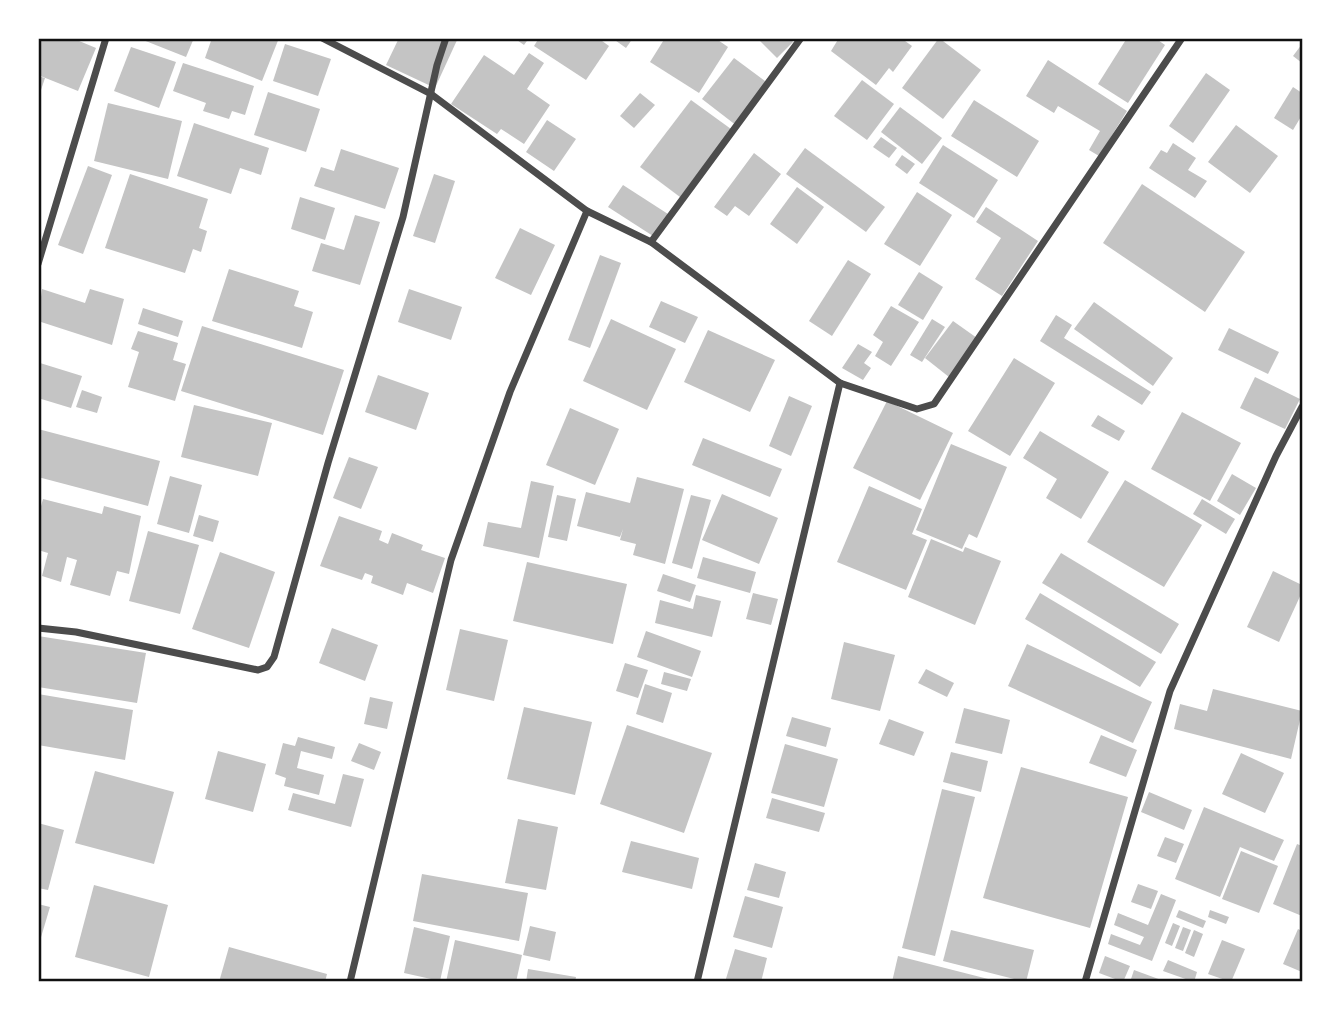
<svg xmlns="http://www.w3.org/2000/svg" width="1341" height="1020" font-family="'Golos Text',sans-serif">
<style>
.building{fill:#c4c4c4}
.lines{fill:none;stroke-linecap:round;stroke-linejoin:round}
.minor{stroke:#4c4c4c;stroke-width:7}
.neatline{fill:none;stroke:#111;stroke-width:2.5}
</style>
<rect width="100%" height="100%" fill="#fff"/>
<g class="building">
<polygon points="38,38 72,38 96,48 78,91 38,75"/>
<polygon points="138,38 194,38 186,57"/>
<polygon points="212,38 279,38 262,81 205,58"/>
<polygon points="399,38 458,38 435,88 386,65"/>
<polygon points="514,38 529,38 524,45"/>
<polygon points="539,38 598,38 609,46 586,80 534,46"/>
<polygon points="612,38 633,38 626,48"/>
<polygon points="665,38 715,38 728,47 699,93 650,62"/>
<polygon points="757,38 790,38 793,42 777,58"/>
<polygon points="839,38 901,38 912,46 893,72 889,68 876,85 831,51"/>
<polygon points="939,38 981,70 943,119 902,88"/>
<polygon points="1127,38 1155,38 1165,45 1128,103 1098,84"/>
<polygon points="285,44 331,59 318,96 273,81"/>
<polygon points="1302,44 1302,63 1293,56"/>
<polygon points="131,47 176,62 159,108 114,91"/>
<polygon points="529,53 544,63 527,89 550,105 524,144 501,129 497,134 451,104 484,55 514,75"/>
<polygon points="734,58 769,84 737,126 702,99"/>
<polygon points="1048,60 1127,111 1099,156 1089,150 1100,131 1058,106 1054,113 1026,96"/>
<polygon points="183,63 254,86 245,115 232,111 229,119 203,111 206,103 173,91"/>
<polygon points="1206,73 1230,90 1193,143 1169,126"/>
<polygon points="38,76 45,78 39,96 38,96"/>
<polygon points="862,80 894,104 867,140 834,116"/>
<polygon points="1293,87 1302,93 1302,115 1293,130 1274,118"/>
<polygon points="268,92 320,109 306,152 254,135"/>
<polygon points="640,93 655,105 634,128 620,116"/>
<polygon points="691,100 731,129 680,197 640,167"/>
<polygon points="974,100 1039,141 1017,177 951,136"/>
<polygon points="108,103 182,121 168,179 94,161"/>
<polygon points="900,107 942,138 922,164 881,132"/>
<polygon points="547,120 576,139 554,171 526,152"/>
<polygon points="194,123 269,148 261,175 240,168 231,194 177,176"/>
<polygon points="1236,125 1278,156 1250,193 1208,162"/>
<polygon points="881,137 897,148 889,158 873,147"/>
<polygon points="1173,143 1196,158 1188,170 1207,181 1195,198 1149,168 1161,150 1167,153"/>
<polygon points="943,145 998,180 974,218 919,183"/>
<polygon points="805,148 885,207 866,232 786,174"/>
<polygon points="341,149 399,168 385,209 314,186 321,167 334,171"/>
<polygon points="754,153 781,174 749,216 735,206 727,216 714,207"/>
<polygon points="902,155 915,164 907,174 895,165"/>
<polygon points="88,166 112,175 83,254 58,245"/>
<polygon points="130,174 208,199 199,228 207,231 201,252 193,249 185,273 105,248"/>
<polygon points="434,174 455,181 435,243 413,236"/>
<polygon points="1142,184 1245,252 1205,312 1103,243"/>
<polygon points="623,185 668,214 653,236 608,207"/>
<polygon points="797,187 824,207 797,244 770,224"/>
<polygon points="917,192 952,215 920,266 884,244"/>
<polygon points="300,197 335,208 325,240 291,229"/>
<polygon points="986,207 1038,241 1002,296 975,279 1001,238 976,222"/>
<polygon points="355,215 380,222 360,285 312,271 321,243 344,250"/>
<polygon points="520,228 555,245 531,295 495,278"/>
<polygon points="600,255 621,263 590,348 568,340"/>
<polygon points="848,260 871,274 832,336 809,321"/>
<polygon points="229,269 299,291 294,306 313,312 302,348 212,321"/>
<polygon points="919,272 943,287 923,320 898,305"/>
<polygon points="42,289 85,303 90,289 124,299 112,345 38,321"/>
<polygon points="409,289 462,307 451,340 398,322"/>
<polygon points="661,301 698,317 685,343 649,327"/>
<polygon points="1094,302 1173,358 1153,386 1074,329"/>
<polygon points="891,306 919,322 891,366 875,356 883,342 873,335"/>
<polygon points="143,308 183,321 178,337 138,324"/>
<polygon points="1056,315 1072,325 1064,338 1151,392 1142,405 1040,341"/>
<polygon points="611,319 676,349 647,410 583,381"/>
<polygon points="932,319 945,327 922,362 910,355"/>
<polygon points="953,321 977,338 949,377 925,358"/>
<polygon points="202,326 344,370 323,435 181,391"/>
<polygon points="1229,328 1279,352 1268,374 1218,350"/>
<polygon points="708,330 775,360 750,412 684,382"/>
<polygon points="138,331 178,343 173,360 186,364 175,401 128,387 139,352 131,349"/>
<polygon points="858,344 872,352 864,363 871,368 863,380 842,368"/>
<polygon points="1014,358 1055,383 1010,456 968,431"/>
<polygon points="40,363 82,376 71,408 38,398"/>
<polygon points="378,375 429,393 416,430 365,412"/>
<polygon points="1255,377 1300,399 1285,429 1240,408"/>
<polygon points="82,390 102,397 97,413 76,407"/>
<polygon points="789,396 812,406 791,456 769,446"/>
<polygon points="887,401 953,433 920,500 853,468"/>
<polygon points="194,405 272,423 258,476 181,457"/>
<polygon points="570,408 619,429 595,485 546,465"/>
<polygon points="1182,412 1241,443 1210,501 1151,469"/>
<polygon points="1098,415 1125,431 1119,441 1091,426"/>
<polygon points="38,429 160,461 148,506 38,477"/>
<polygon points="1040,431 1109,472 1081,519 1046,498 1057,479 1023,458"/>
<polygon points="703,438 782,469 770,497 692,465"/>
<polygon points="951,444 1007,467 977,538 969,534 962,549 916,530"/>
<polygon points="349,457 378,467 361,509 333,498"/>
<polygon points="1232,474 1256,488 1240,515 1217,501"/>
<polygon points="170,476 202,485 189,533 157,524"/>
<polygon points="637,477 684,489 665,564 633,555 636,544 620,540 623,529 620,537 577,526 586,492 630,503"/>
<polygon points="1125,480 1202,525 1164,587 1087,542"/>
<polygon points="531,481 554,486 539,558 483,546 488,522 521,528"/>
<polygon points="869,486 922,509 912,534 927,540 906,590 837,562"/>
<polygon points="722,494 778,518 759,564 702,540"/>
<polygon points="557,495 576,499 567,541 548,537"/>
<polygon points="691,495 711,500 692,569 672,563"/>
<polygon points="43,499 102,514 104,506 141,516 129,574 117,571 110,596 70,585 77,560 67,557 61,582 42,576 48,553 38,550 38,517"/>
<polygon points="1202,499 1235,519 1226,534 1193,514"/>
<polygon points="199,515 219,521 213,542 193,536"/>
<polygon points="339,516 382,531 379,540 388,544 392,533 423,545 421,550 445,558 433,593 407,583 403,595 371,583 373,576 365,573 362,580 320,566"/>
<polygon points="148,531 199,545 180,614 129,601"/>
<polygon points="931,539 963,552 965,547 1001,561 975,625 908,597"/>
<polygon points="220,552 275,572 249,648 192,629"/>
<polygon points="1061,553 1179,624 1161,654 1042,583"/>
<polygon points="703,557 756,572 750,593 697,578"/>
<polygon points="527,562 627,584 613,644 513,621"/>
<polygon points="1273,571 1302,585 1302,592 1279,642 1247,627"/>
<polygon points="663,574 696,585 690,602 657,591"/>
<polygon points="753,593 778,599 771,625 746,619"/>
<polygon points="1040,593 1156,662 1140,687 1025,619"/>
<polygon points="696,595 721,601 712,637 655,623 660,600 693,609"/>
<polygon points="332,628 378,645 365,681 319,663"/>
<polygon points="460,629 508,640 494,701 446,690"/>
<polygon points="646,631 701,651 692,677 637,657"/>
<polygon points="38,636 146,653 137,703 38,687"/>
<polygon points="844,642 895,655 880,711 831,699"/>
<polygon points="1027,644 1152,702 1133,743 1008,686"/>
<polygon points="625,663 648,670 638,698 616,691"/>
<polygon points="926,669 954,683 947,697 918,683"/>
<polygon points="664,672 691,679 687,691 661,684"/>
<polygon points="645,684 672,693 663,723 636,714"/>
<polygon points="1213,689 1302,711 1291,759 1174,729 1180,704 1207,711"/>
<polygon points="38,694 133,710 125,760 38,745"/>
<polygon points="370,697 393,702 387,729 364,724"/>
<polygon points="524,707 592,722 575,795 507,779"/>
<polygon points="964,708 1010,720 1002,754 955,743"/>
<polygon points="792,717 831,728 826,747 786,736"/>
<polygon points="889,719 924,732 914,756 879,744"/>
<polygon points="627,725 712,753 684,833 600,804"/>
<polygon points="1101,735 1137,750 1126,777 1089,763"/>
<polygon points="298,737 335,747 332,759 301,751 297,768 324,775 319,795 284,786 286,778 275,774 283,743 295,746"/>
<polygon points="359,743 381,752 374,770 351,761"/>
<polygon points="785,744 838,759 824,807 771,793"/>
<polygon points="218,751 266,764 253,812 205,799"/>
<polygon points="951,752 988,761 981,792 943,782"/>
<polygon points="1241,753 1284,773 1265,813 1222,794"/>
<polygon points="1021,767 1128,797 1090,928 983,898"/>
<polygon points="95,771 174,792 154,864 75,843"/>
<polygon points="343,774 364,779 351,827 288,810 293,793 335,804"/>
<polygon points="942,789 975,797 935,956 902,948"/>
<polygon points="1149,792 1192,810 1184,830 1141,812"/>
<polygon points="772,798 825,813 819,832 766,818"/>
<polygon points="1204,807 1284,840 1274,861 1240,847 1220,897 1175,879"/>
<polygon points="518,819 558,827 546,890 505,883"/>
<polygon points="38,823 64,830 48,890 38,888"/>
<polygon points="1165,837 1184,844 1176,863 1157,856"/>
<polygon points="631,841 699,858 692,889 622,872"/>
<polygon points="1297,844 1302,846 1302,916 1273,904"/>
<polygon points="1241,851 1278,866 1259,913 1222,899"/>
<polygon points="755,863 786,872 779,898 747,890"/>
<polygon points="422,874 528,893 519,941 413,921"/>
<polygon points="1138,884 1158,891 1151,909 1131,902"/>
<polygon points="94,885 168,905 149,977 75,957"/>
<polygon points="1161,894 1176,900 1152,961 1108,944 1111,934 1140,945 1144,937 1114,925 1118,913 1148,925"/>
<polygon points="745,896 783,907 772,948 733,937"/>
<polygon points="38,904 50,907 39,944 38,944"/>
<polygon points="1179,910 1206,921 1203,928 1176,917"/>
<polygon points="1210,910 1229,917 1226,924 1208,917"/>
<polygon points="1173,923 1180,926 1172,946 1165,943"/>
<polygon points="530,926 556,932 550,961 523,955"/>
<polygon points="414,927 450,936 440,981 404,973"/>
<polygon points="1183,927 1191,930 1183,951 1175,948"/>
<polygon points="1298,929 1302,931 1302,972 1283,964"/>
<polygon points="951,930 1034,950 1026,982 943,961"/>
<polygon points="1194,930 1203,934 1194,957 1185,953"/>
<polygon points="455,940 522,955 516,982 446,982"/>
<polygon points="1222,940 1245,949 1231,982 1208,974"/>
<polygon points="229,947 327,974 325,982 219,982"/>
<polygon points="735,949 767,958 761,982 725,982"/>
<polygon points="898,956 996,981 996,982 892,982"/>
<polygon points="1105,956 1130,966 1123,982 1099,973"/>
<polygon points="1168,960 1197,972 1194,982 1163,971"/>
<polygon points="528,969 576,977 575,982 526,982"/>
<polygon points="1134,970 1164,981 1164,982 1130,982"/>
</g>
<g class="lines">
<g class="minor">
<polyline points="322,38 431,94 587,211 651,242 840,383 917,409 934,404 1182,38"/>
<polyline points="651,242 801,38"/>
<polyline points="38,264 106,38"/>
<polyline points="38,628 76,632 258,670 267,667 274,657 328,463 403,217 437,65 446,38"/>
<polyline points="350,982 451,560 510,392 587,211"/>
<polyline points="697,982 840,383"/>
<polyline points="1085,982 1170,691 1276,456 1302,407"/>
</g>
</g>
<rect width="1341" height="1020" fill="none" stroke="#ffffff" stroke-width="80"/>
<rect x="40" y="40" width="1261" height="940" class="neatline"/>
</svg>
